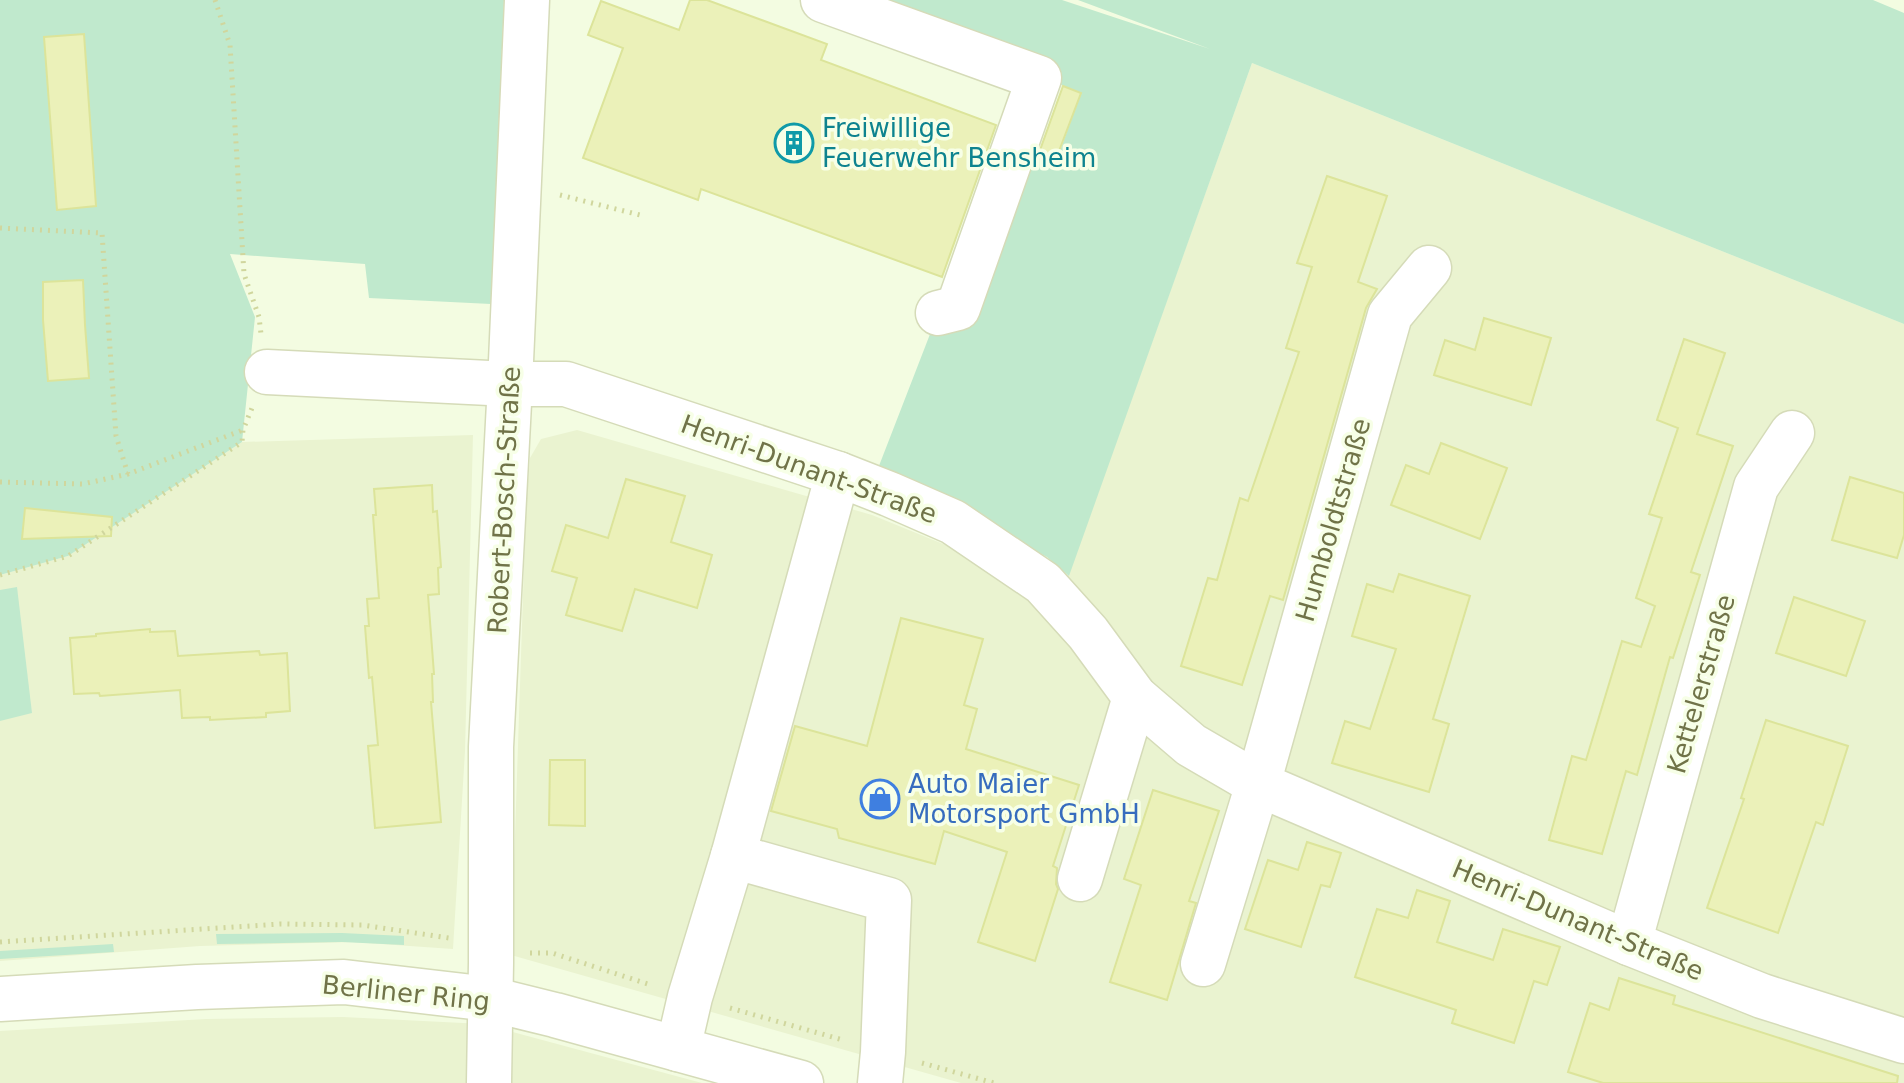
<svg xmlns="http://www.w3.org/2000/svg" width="1904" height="1083" font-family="'DejaVu Sans',sans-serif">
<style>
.residential{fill:#eaf3d0}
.green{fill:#c0e9cd}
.building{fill:#ebf1b9;stroke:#dce49a;stroke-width:2}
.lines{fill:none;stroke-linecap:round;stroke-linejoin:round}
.minor-casing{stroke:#d5dbb8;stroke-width:47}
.path{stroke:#d0d69d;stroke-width:5;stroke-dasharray:2 6;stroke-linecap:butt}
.minor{stroke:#fff;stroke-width:44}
.labels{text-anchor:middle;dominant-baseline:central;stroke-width:7;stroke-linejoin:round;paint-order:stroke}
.culture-label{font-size:26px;fill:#0d838f;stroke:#f7ffe7;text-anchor:start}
.street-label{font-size:26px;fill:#707348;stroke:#f7ffe7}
.shop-label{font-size:26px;fill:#366cbe;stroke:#f7ffe7;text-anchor:start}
</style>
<rect width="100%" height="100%" fill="#f3fce1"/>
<g class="residential">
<polygon points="1252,63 1904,324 1904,1083 961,1083 511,955 526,506 530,458 541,439 577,430 872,515 1039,583 1057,607"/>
<polygon points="473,435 465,751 453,949 352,942 200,946 0,961 0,575 68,556 242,442"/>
<polygon points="343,1017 483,1024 702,1083 0,1083 0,1031 206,1019"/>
</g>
<g class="green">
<polygon points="0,0 504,0 491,304 369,298 365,264 230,254 255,317 242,442 68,556 0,575"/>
<polygon points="855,0 1062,0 1210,49 1078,0 1873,0 1904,13 1904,324 1252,63 1069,576 1047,557 877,471 932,329 1026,148 1057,159 1081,93"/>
<polygon points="17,587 32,713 0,721 0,590"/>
<polygon points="342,933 404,936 404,945 342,942 217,944 216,934"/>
<polygon points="113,944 114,952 0,959 0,951"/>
</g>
<g class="building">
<polygon points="690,0 707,0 827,44 821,60 996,125 942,277 701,189 698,200 583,158 623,48 588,35 601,1 679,30"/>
<polygon points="84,34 96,206 57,210 44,37"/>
<polygon points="1063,86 1081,93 1056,159 1039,153"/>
<polygon points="1327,176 1387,196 1358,282 1377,289 1366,308 1283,600 1270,596 1242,685 1181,666 1208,578 1217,580 1240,498 1248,501 1299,352 1286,348 1312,267 1297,263"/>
<polygon points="83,280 85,325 89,378 48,381 43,320 43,282"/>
<polygon points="1484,318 1551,338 1531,405 1434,375 1445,340 1475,350"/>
<polygon points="1684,339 1725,353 1697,434 1733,446 1691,572 1700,575 1673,658 1670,657 1637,775 1626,771 1602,854 1549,840 1572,756 1586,760 1622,641 1641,647 1655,606 1636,598 1662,518 1649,514 1678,428 1657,420"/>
<polygon points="1441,443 1507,468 1480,539 1391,505 1406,465 1429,474"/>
<polygon points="1850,477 1904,493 1904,535 1897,558 1832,540"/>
<polygon points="626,479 685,496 671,542 712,555 697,608 635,589 622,631 566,615 577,578 552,571 566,525 608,538"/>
<polygon points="432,485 433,512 437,511 441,567 438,568 439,594 428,595 434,674 432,674 433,702 431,702 441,822 375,828 368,746 378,745 372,677 369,678 365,626 369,626 367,599 379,598 373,515 376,515 374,489"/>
<polygon points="25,508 112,517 111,536 22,539"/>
<polygon points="1399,574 1470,596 1433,719 1449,724 1429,792 1332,763 1345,721 1370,729 1396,649 1352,636 1367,584 1393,592"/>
<polygon points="1794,597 1865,621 1846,676 1776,653"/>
<polygon points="901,618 983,639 964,705 977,709 966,749 1079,785 1053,866 1057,868 1056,884 1058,889 1035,961 978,942 1007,852 944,831 935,864 839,838 837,829 771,811 795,726 867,746"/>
<polygon points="150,629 150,632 175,631 178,656 259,651 260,655 287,653 290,711 266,713 266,717 210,720 210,717 182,718 180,690 100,696 99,693 74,694 70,638 96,636 96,634"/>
<polygon points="1766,720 1848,746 1823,825 1816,822 1778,933 1707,908 1744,799 1741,798"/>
<polygon points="550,760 585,760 585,826 549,825"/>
<polygon points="1153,790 1219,811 1189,901 1196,903 1167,1000 1110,982 1141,885 1124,879"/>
<polygon points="1307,842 1341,853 1330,887 1321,885 1301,947 1245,929 1268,860 1298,870"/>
<polygon points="1417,890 1450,901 1437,942 1493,960 1503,929 1560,947 1547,985 1534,981 1514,1043 1452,1023 1456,1010 1355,977 1377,909 1408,918"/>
<polygon points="1619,978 1675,996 1673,1004 1898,1076 1897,1083 1603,1083 1568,1072 1590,1003 1609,1010"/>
</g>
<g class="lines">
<g class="minor-casing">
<g id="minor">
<polyline points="823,0 1039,78 958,308 938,313"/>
<polyline points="267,372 510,384 566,384 838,474 889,494 953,522 1043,583 1088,633 1135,697 1191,745 1258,784 1629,943 1762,996 1904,1041"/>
<polyline points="733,856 838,474"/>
<polyline points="1080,879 1135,697"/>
<polyline points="1629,943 1756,487 1792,433"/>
<polyline points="1203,964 1258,784 1390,315 1429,268"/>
<polyline points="0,999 197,987 344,982 490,999 555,1015 801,1083"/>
<polyline points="678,1049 690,997 733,856 889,900 883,1052 880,1083"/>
<polyline points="489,1083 491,963 491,747 510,384 527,0"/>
</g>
</g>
<g class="path">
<polyline points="215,0 230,45 244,274 259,317 261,334"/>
<polyline points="560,195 644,216"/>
<polyline points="0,228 102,233 116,436 128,474"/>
<polyline points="0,482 83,484 128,474 243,430"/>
<polyline points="0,575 68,556 242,442 243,430 252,408"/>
<polyline points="0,942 281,924 362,925 449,938"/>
<polyline points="530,953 552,953 651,985"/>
<polyline points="730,1008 843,1040"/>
<polyline points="922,1063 994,1083"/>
</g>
<use href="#minor" class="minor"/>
</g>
<defs>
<g id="building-ring" transform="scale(2)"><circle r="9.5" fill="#f7ffe7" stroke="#0f9aa8" stroke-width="1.5"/><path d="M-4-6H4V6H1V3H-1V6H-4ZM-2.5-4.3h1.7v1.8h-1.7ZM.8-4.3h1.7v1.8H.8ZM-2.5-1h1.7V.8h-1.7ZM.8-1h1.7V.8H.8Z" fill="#0f9aa8"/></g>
<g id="shop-ring" transform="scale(2)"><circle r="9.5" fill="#f7ffe7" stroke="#3f7fe0" stroke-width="1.5"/><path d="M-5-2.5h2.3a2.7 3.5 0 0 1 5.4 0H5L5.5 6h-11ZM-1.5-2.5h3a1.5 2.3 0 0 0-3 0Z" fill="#3f7fe0"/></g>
</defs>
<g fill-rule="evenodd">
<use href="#building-ring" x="794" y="143"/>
<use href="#shop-ring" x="880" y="799"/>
</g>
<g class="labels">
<g class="culture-label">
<text x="822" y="128">Freiwillige<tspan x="822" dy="30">Feuerwehr Bensheim</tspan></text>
</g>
<g class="street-label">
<text transform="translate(809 469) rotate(20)">Henri-Dunant-Straße</text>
<text transform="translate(504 500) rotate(-87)">Robert-Bosch-Straße</text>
<text transform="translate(1333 520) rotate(-74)">Humboldtstraße</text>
<text transform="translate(1701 684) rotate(-74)">Kettelerstraße</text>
<text transform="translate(1578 920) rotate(23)">Henri-Dunant-Straße</text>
<text transform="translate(406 993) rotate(6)">Berliner Ring</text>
</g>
<g class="shop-label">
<text x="908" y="784">Auto Maier<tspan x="908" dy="30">Motorsport GmbH</tspan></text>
</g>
</g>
</svg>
